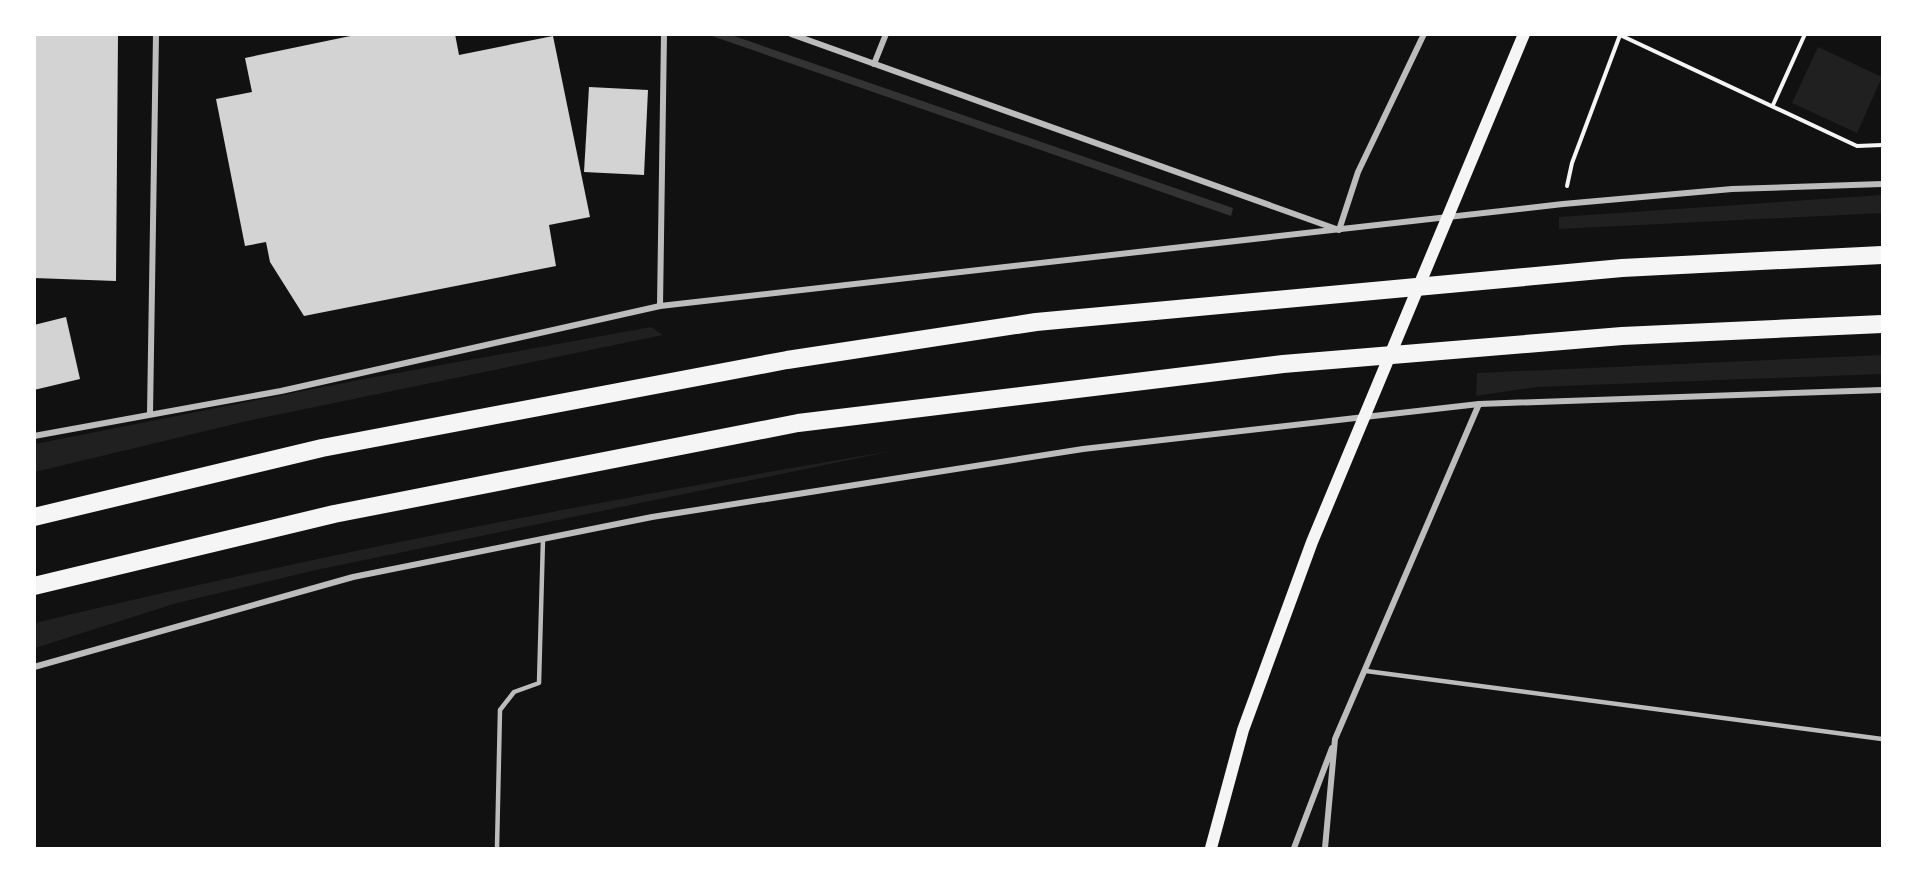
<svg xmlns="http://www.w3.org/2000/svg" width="1917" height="883" font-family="'Crimson Pro',serif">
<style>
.green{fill:#202020}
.water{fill:#333}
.building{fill:#d3d3d3}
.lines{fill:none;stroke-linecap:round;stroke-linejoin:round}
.path{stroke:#f5f5f5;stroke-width:4}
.service{stroke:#bcbcbc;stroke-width:4.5}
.minor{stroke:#bcbcbc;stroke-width:6}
.secondary{stroke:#f5f5f5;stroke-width:12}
.motorway{stroke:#f5f5f5;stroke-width:18}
</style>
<rect width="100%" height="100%" fill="#111"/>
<g class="green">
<polygon points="1818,47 1882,77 1857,133 1792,103"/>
<polygon points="1882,195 1882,213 1559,229 1559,217"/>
<polygon points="651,327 663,335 247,421 35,472 35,444 364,379"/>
<polygon points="1882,355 1882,374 1537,387 1476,396 1477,373"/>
<path d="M 897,450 L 316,570 L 177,603 L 35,648 L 35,623 C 320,554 608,499 897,450 Z"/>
</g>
<polygon class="water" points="709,35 731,35 1233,208 1231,216"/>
<g class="building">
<polygon points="34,34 118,34 116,281 34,278"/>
<polygon points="360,34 455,34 459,55 553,36 590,217 549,225 556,266 304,316 270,262 266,242 245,246 216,99 252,92 245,58"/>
<polygon points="589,87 648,90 644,175 584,172"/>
<polygon points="66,317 80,379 34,390 34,325"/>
</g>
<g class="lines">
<g class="path">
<polyline points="1620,35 1857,146 1882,145"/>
<polyline points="1773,105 1805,34"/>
<polyline points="1567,186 1572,163 1620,35"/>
</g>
<g class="service">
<polyline points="1366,671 1882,739"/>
<polyline points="497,848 500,710 514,692 539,683 543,539"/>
</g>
<g class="minor">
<polyline points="791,34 1339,230 1358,172 1424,34"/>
<polyline points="874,64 886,34"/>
<polyline points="660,306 664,34"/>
<polyline points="150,414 156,34"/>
<polyline points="34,436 281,391 660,306 1563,204 1732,189 1882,184"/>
<polyline points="34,667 353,577 652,517 1083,449 1479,404 1882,390"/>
<polyline points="1294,848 1332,748"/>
<polyline points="1325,848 1335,739 1479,404"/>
</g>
<polyline class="secondary" points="1211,848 1243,730 1312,542 1524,34"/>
<g class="motorway">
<polyline points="34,517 322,448 787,360 1036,322 1622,268 1882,255"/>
<polyline points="34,586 334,514 798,423 1283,364 1622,336 1882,324"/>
</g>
</g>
<rect width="1917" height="883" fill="none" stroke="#ffffff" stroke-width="72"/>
</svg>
